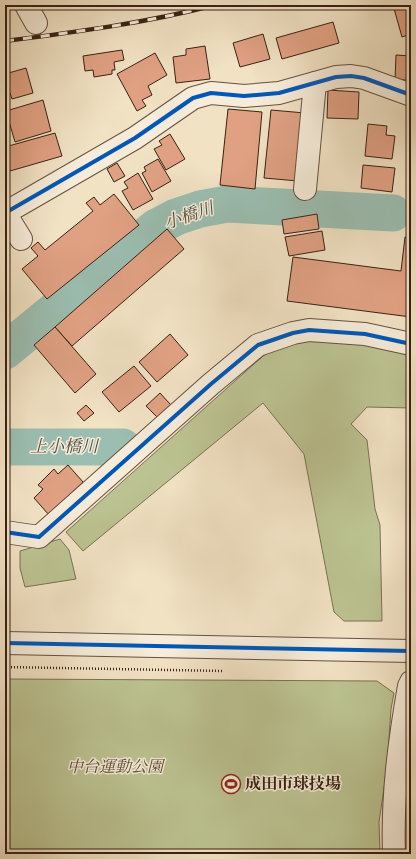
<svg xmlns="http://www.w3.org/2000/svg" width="416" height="859" font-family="'Libre Bodoni','Noto Serif JP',serif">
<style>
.green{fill:#bcc392;stroke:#7a7253}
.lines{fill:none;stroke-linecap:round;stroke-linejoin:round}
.river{stroke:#9bbeb1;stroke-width:37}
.building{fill:#e0a183;stroke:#382114}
.minor-casing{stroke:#665140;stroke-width:24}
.path{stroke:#382114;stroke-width:2.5;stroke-dasharray:1 2;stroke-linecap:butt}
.minor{stroke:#f6ecd9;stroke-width:22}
.rail-casing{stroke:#382114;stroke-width:4.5}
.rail{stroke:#f6ecd9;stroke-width:3;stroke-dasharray:9;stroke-linecap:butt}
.cycleway-casing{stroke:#f6ecd9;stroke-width:6}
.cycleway{stroke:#0057b8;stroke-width:4}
.labels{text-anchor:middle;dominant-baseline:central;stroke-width:3;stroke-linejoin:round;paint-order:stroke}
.park-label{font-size:16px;font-style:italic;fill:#594a34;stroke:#f6ecd9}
.poi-label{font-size:16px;font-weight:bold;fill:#382114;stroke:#f6ecd9;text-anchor:start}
.water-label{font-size:17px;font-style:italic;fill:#565043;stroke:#f6ecd9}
</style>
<rect width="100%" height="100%" fill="#f1e2c4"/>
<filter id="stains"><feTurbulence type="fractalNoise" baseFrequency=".005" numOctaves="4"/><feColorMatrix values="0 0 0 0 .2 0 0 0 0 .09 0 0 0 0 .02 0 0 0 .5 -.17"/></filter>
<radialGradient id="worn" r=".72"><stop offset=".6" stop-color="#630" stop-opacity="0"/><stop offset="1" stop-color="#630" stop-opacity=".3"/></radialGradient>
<g class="green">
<polygon points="309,336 411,352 411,408 367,407 351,424 367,440 375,509 380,525 382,621 344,621 334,612 304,454 263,403 83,551 66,532 263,356 292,340"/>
<polygon points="60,539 69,550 76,579 25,587 20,568 20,551"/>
<polygon points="5,679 377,681 394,693 391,709 387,768 379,822 380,854 5,854"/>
</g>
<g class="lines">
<g class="river">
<polyline points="5,351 155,228 176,217 200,209 227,204 393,213"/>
<polyline points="5,447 123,447"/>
</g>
</g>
<g class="building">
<polygon points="393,5 411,5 411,34 402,37"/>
<polygon points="333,22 339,43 282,59 276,38"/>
<polygon points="263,34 270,59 240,67 233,43"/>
<polygon points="205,46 210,79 176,83 173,57 186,55 186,49"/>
<polygon points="122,50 124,60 114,62 115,70 112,70 112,74 94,77 93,70 85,71 83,56"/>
<polygon points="155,53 167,75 148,86 152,95 142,100 146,106 137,111 117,74"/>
<polygon points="396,55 411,56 411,80 395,80"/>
<polygon points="26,68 33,93 12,99 10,93 5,94 5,74"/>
<polygon points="328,90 359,92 358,119 327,118"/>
<polygon points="43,100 51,131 15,142 6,111"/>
<polygon points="228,109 262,112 255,189 220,185"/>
<polygon points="271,110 305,113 298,181 264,178"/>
<polygon points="368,124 387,126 386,135 395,136 392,159 365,156"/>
<polygon points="55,133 62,156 10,171 5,155 5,147"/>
<polygon points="170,134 185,159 166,170 154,149 162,145 159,141"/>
<polygon points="158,159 171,181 152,192 142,173 146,171 144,167"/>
<polygon points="117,163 125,176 114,182 107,169"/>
<polygon points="363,165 395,168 392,192 361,188"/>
<polygon points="138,173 153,199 133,210 122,191 128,188 124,182"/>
<polygon points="114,194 139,225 47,299 22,269 38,256 31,248 38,242 45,250 93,211 86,203 94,197 100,205"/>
<polygon points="317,214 319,229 284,234 282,220"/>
<polygon points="167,229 184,249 72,346 55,327"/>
<polygon points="322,231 325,250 289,256 285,237"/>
<polygon points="405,237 411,238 411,317 287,301 293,257 401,271"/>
<polygon points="55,327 96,374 75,393 34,345"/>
<polygon points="170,334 188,355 157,382 139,362"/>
<polygon points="134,366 151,386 119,412 102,392"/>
<polygon points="160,393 171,405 158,418 146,406"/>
<polygon points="86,405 94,413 84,421 77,413"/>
<polygon points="68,465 83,482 49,515 34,498 43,489 38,485 54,469 58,474"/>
</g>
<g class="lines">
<g class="minor-casing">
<g id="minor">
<polyline points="26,5 36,23"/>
<polyline points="305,189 315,83"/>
<polyline points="21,239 5,213 135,138 193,98 211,93 244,96 279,93 336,77 351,76 364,78 411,95"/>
<polyline points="5,532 39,537 211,384 258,345 293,333 309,330 365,334 411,344"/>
<polyline points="5,643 411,651"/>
<path d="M 394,854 C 392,796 399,743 409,686 L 411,682"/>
</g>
</g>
<polyline class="path" points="5,667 224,671"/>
<use href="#minor" class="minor"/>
<g class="rail-casing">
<path id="rail" d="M 5,41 C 76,32 146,23 215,5"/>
</g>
<use href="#rail" class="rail"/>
<g class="cycleway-casing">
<g id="cycleway">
<polyline points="5,213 135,138 193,98 211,93 244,96 279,93 336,77 351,76 364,78 411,95"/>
<polyline points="5,532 39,537 211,384 258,345 293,333 309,330 365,334 411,344"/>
<polyline points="5,643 411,651"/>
</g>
</g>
<use href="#cycleway" class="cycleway"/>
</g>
<defs>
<g id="stadium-ring" transform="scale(1)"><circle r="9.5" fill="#f6ecd9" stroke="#8f2418" stroke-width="1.5"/><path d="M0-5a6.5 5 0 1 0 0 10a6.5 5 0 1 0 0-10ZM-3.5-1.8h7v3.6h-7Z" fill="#8f2418"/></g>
</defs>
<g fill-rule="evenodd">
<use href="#stadium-ring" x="231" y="784"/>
</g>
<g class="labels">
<g class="park-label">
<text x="115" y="767">中台運動公園</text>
</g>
<g class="poi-label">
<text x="245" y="784">成田市球技場</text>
</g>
<g class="water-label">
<text transform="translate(189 216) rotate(-19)">小橋川</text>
<text x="64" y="447">上小橋川</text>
</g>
</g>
<rect width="416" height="859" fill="none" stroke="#f1e2c4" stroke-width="20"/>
<rect x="6" y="6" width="404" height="847" fill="none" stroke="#382114" stroke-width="2"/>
<rect x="10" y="10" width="396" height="839" fill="none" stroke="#382114"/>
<rect width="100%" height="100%" filter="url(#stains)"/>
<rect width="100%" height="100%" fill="url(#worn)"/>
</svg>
